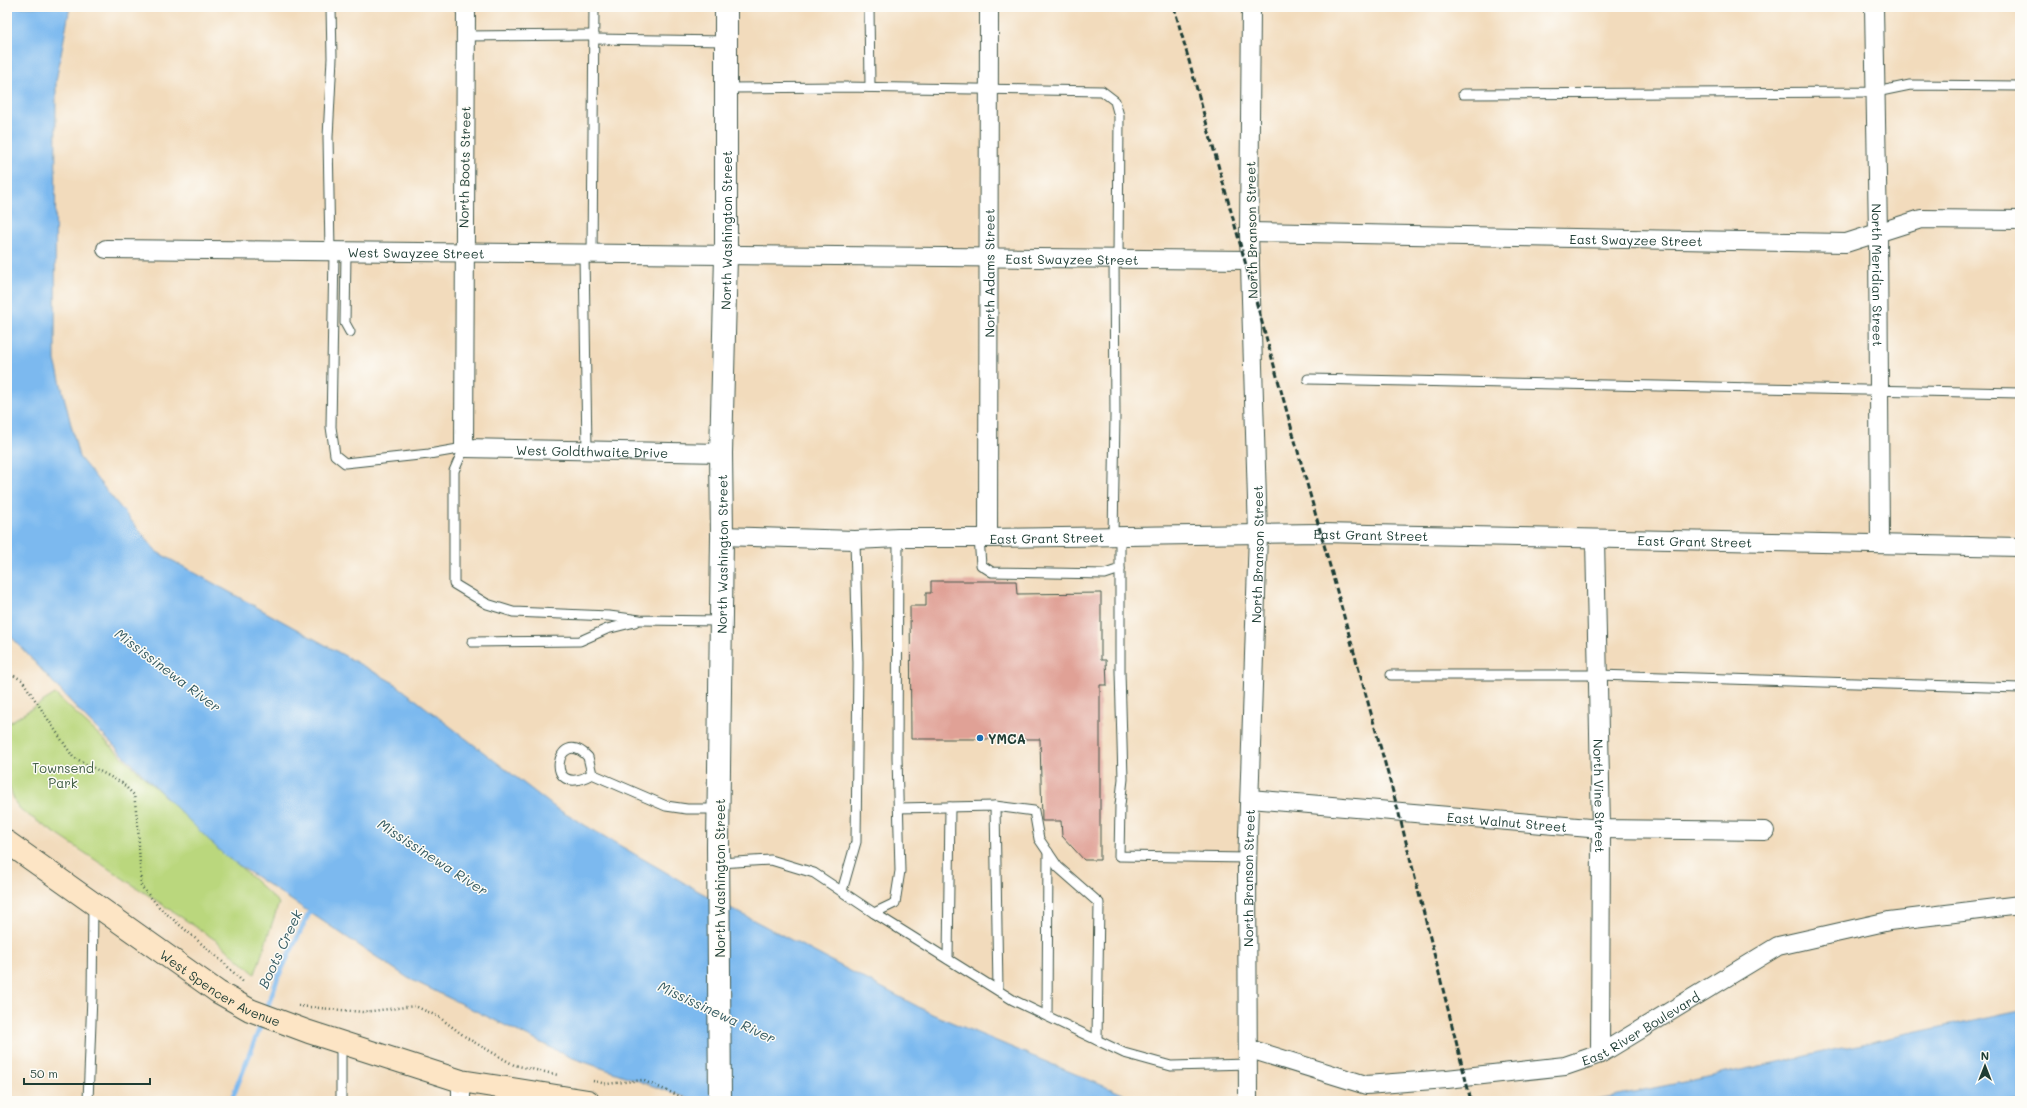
<svg xmlns="http://www.w3.org/2000/svg" width="2027" height="1108" font-family="Mali,sans-serif">
<style>
.green{fill:#bad77d;stroke:#6c8a58}
.water{fill:#7cb9ef;stroke:#4e7b92}
.lines{fill:none;stroke-linecap:round;stroke-linejoin:round}
.stream{stroke:#7cb9ef;stroke-width:5}
.building{fill:#e0a196}
.service-casing{stroke:#3f5548;stroke-width:11}
.minor-casing{stroke:#3f5548;stroke-width:20}
.tertiary-casing{stroke:#3f5548;stroke-width:24}
.secondary-casing{stroke:#3f5548;stroke-width:24}
.path{stroke:#3f5548;stroke-width:2.5;stroke-dasharray:1 3;stroke-linecap:butt}
.service{stroke:#fff;stroke-width:9}
.minor{stroke:#fff;stroke-width:18}
.tertiary{stroke:#fff;stroke-width:22}
.secondary{stroke:#fde5c5;stroke-width:22}
.rail{stroke:#1f3d34;stroke-width:3;stroke-dasharray:6 3;stroke-linecap:butt}
.poi-dot{fill:#1f6fb2;stroke:#fdfcf7;stroke-width:1.5}
.labels{text-anchor:middle;dominant-baseline:central;stroke-width:3;stroke-linejoin:round;paint-order:stroke}
.street-label{font-size:13px;fill:#1f3d34;stroke:#fdfcf7}
.poi-label{font-size:13px;font-weight:bold;fill:#1f3d34;stroke:#fdfcf7;text-anchor:start}
.park-label{font-size:13px;fill:#3e5c43;stroke:#fdfcf7}
.water-label{font-size:14px;font-style:italic;fill:#365c63;stroke:#fdfcf7}
</style>
<rect width="100%" height="100%" fill="#fdfcf7"/>
<filter id="ink" filterUnits="userSpaceOnUse"><feTurbulence type="fractalNoise" baseFrequency=".025" numOctaves="2"/><feDisplacementMap in="SourceGraphic" scale="8" xChannelSelector="R" yChannelSelector="G"/><feConvolveMatrix kernelMatrix="1 2 1 2 8 2 1 2 1" color-interpolation-filters="sRGB"/></filter>
<filter id="wash" filterUnits="userSpaceOnUse"><feTurbulence type="fractalNoise" baseFrequency=".012" numOctaves="4" result="noise"/><feDisplacementMap in="SourceGraphic" scale="16" xChannelSelector="R" yChannelSelector="G"/><feGaussianBlur stdDeviation="0.9" result="paint"/><feColorMatrix in="noise" values="0 0 0 0 0 0 0 0 0 0 0 0 0 0 0 0 0 1.4 0 .05"/><feComposite in="paint" operator="in"/></filter>
<g filter="url(#wash)">
<rect width="100%" height="100%" fill="#f2dbbc"/>
<polygon class="green" points="55,694 279,903 255,974 217,941 25,813 16,805 7,780 7,724"/>
<g class="water">
<polygon points="7,7 70,7 56,81 55,360 79,457 157,552 394,683 557,809 700,892 932,1014 1135,1099 1158,1101 696,1101 570,1057 408,978 225,856 83,715 7,632"/>
<polygon points="2020,1010 2020,1101 1588,1101 1689,1081"/>
</g>
<g class="lines">
<g class="stream">
<polyline points="266,1011 278,977 312,907"/>
<polyline points="231,1101 263,1020"/>
</g>
</g>
<g id="blocks">
<polygon class="building" points="931,581 1016,581 1017,594 1101,593 1101,660 1106,660 1107,685 1100,685 1100,860 1084,860 1062,836 1061,821 1042,821 1040,739 911,739 910,606 926,606 926,593 931,593"/>
</g>
</g>
<g filter="url(#ink)">
<use href="#blocks" fill-opacity="0" stroke="#3f5548" stroke-width="1"/>
<g class="lines">
<g class="service-casing">
<g id="service">
<polyline points="869,7 870,87"/>
<polyline points="466,36 594,35"/>
<polyline points="594,39 726,41"/>
<polyline points="726,88 842,87 1102,91 1115,101 1119,116 1118,259"/>
<polyline points="1463,94 1876,92 1910,85 2020,86"/>
<polyline points="330,252 328,137 332,58 331,7"/>
<polyline points="334,252 331,427 335,455 345,463 429,454 464,448"/>
<polyline points="346,252 345,323 350,332"/>
<polyline points="584,255 587,450"/>
<polyline points="592,255 594,7"/>
<polyline points="1308,379 2020,393"/>
<polyline points="464,448 454,471 454,584 487,604 513,612 609,616 640,620 721,621"/>
<polyline points="1113,536 1115,416 1114,259"/>
<polyline points="1120,536 1120,671 1123,779 1120,805 1119,856 1248,858"/>
<polyline points="979,538 981,565 992,572 1105,574 1120,569"/>
<polyline points="472,642 580,641 607,629 635,622"/>
<polyline points="1391,675 1598,675 2020,688"/>
<path d="M 592,774 C 542,802 556,723 588,757 L 592,774 L 666,806 L 687,809 L 719,809"/>
<polyline points="995,806 998,990"/>
<polyline points="898,808 995,806 1034,811 1039,839 1058,867 1099,903 1097,1040"/>
<polyline points="719,863 771,860 814,873 874,913 895,903 900,871 897,757 898,538"/>
<polyline points="842,891 856,842 858,663 855,540"/>
<polyline points="874,913 1013,1000 1124,1053 1171,1066 1249,1064"/>
<polyline points="948,959 950,807"/>
<polyline points="1047,1016 1048,852"/>
<polyline points="341,1043 341,1101"/>
<polyline points="88,1101 92,996 93,904"/>
</g>
</g>
<g class="minor-casing">
<g id="minor">
<path id="s1" d="M 466,7 L 464,448 L 721,453"/>
<path id="s2" d="M 1874,7 L 1878,234 L 1880,544"/>
<path id="s3" d="M 1249,232 L 1846,243 L 1921,219 L 2020,220"/>
<path id="s4" d="M 106,249 L 1250,260"/>
<path id="s5" d="M 722,536 L 855,540 L 898,538 L 988,538 L 1320,533 L 2020,547"/>
<path id="s6" d="M 988,538 L 989,7"/>
<path id="s7" d="M 1595,539 L 1601,829 L 1600,1054"/>
<path id="s8" d="M 1250,799 L 1601,829 L 1765,831"/>
<path id="s9" d="M 1250,1049 L 1366,1085 L 1447,1079 L 1565,1066 L 1600,1054 L 1778,946 L 1889,921 L 2020,905"/>
<polyline points="461,1081 461,1101"/>
<path id="s10" d="M 1248,1101 L 1247,866 L 1258,534 L 1249,232 L 1251,7"/>
</g>
</g>
<g class="tertiary-casing">
<g id="tertiary">
<path id="s11" d="M 720,1101 L 718,846 L 722,536 L 721,453 L 726,256 L 726,7"/>
</g>
</g>
<g class="secondary-casing">
<g id="secondary">
<path id="s12" d="M 7,842 L 218,992 L 250,1010 L 309,1032 L 461,1081 L 588,1101"/>
</g>
</g>
<g class="path">
<polyline points="7,672 22,680 73,757 122,783 134,795 138,825 141,886 160,908 225,964 244,983"/>
<polyline points="298,1006 363,1012 415,1006 439,1017 467,1038 514,1065 558,1075"/>
<polyline points="593,1081 607,1084 642,1080 691,1101"/>
</g>
<use href="#service" class="service"/>
<use href="#minor" class="minor"/>
<use href="#tertiary" class="tertiary"/>
<use href="#secondary" class="secondary"/>
<polyline class="rail" points="1174,7 1398,810 1471,1101"/>
</g>
</g>
<circle class="poi-dot" cx="980" cy="738" r="4"/>
<g class="labels">
<g class="street-label">
<text transform="translate(464 167) rotate(-89)">North Boots Street</text>
<text stroke="none"><textPath href="#s11" startOffset="871">North Washington Street</textPath></text>
<text transform="translate(1251 230) rotate(-91)">North Branson Street</text>
<text stroke="none"><textPath href="#s3" startOffset="387">East Swayzee Street</textPath></text>
<text stroke="none"><textPath href="#s4" startOffset="310">West Swayzee Street</textPath></text>
<text stroke="none"><textPath href="#s4" startOffset="966">East Swayzee Street</textPath></text>
<text stroke="none"><textPath href="#s6" startOffset="265">North Adams Street</textPath></text>
<text stroke="none"><textPath href="#s2" startOffset="268">North Meridian Street</textPath></text>
<text stroke="none"><textPath href="#s1" startOffset="569">West Goldthwaite Drive</textPath></text>
<text stroke="none"><textPath href="#s5" startOffset="649">East Grant Street</textPath></text>
<text stroke="none"><textPath href="#s5" startOffset="325">East Grant Street</textPath></text>
<text stroke="none"><textPath href="#s5" startOffset="973">East Grant Street</textPath></text>
<text stroke="none"><textPath href="#s11" startOffset="547">North Washington Street</textPath></text>
<text stroke="none"><textPath href="#s10" startOffset="547">North Branson Street</textPath></text>
<text stroke="none"><textPath href="#s7" startOffset="257">North Vine Street</textPath></text>
<text stroke="none"><textPath href="#s8" startOffset="258">East Walnut Street</textPath></text>
<text transform="translate(719 878) rotate(-90)">North Washington Street</text>
<text stroke="none"><textPath href="#s10" startOffset="223">North Branson Street</textPath></text>
<text stroke="none"><textPath href="#s12" startOffset="259">West Spencer Avenue</textPath></text>
<text stroke="none"><textPath href="#s9" startOffset="406">East River Boulevard</textPath></text>
</g>
<g class="poi-label">
<text x="988" y="738">YMCA</text>
</g>
<g class="park-label">
<text x="63" y="767">Townsend<tspan x="63" dy="15">Park</tspan></text>
</g>
<g class="water-label">
<text transform="translate(168 670) rotate(37)">Mississinewa River</text>
<text transform="translate(433 857) rotate(33)">Mississinewa River</text>
<text transform="translate(280 949) rotate(-65)">Boots Creek</text>
<text transform="translate(717 1012) rotate(25)">Mississinewa River</text>
</g>
</g>
<rect width="2027" height="1108" fill="none" stroke="#fdfcf7" stroke-width="24"/>
<g transform="translate(1985 1066)" stroke="#fdfcf7" stroke-width="3" paint-order="stroke">
<path d="M0-3L7 15L0 10L-7 15Z" fill="#1f3d34"/>
<text y="-6" font-size="11" font-weight="bold" text-anchor="middle" fill="#1f3d34">N</text>
</g>
<path d="M24 1078v6h126v-6" fill="none" stroke="#1f3d34" stroke-width="2"/>
<text x="30" y="1078" font-size="12" fill="#1f3d34" stroke="#fdfcf7" stroke-width="3" paint-order="stroke">50 m</text>
</svg>
